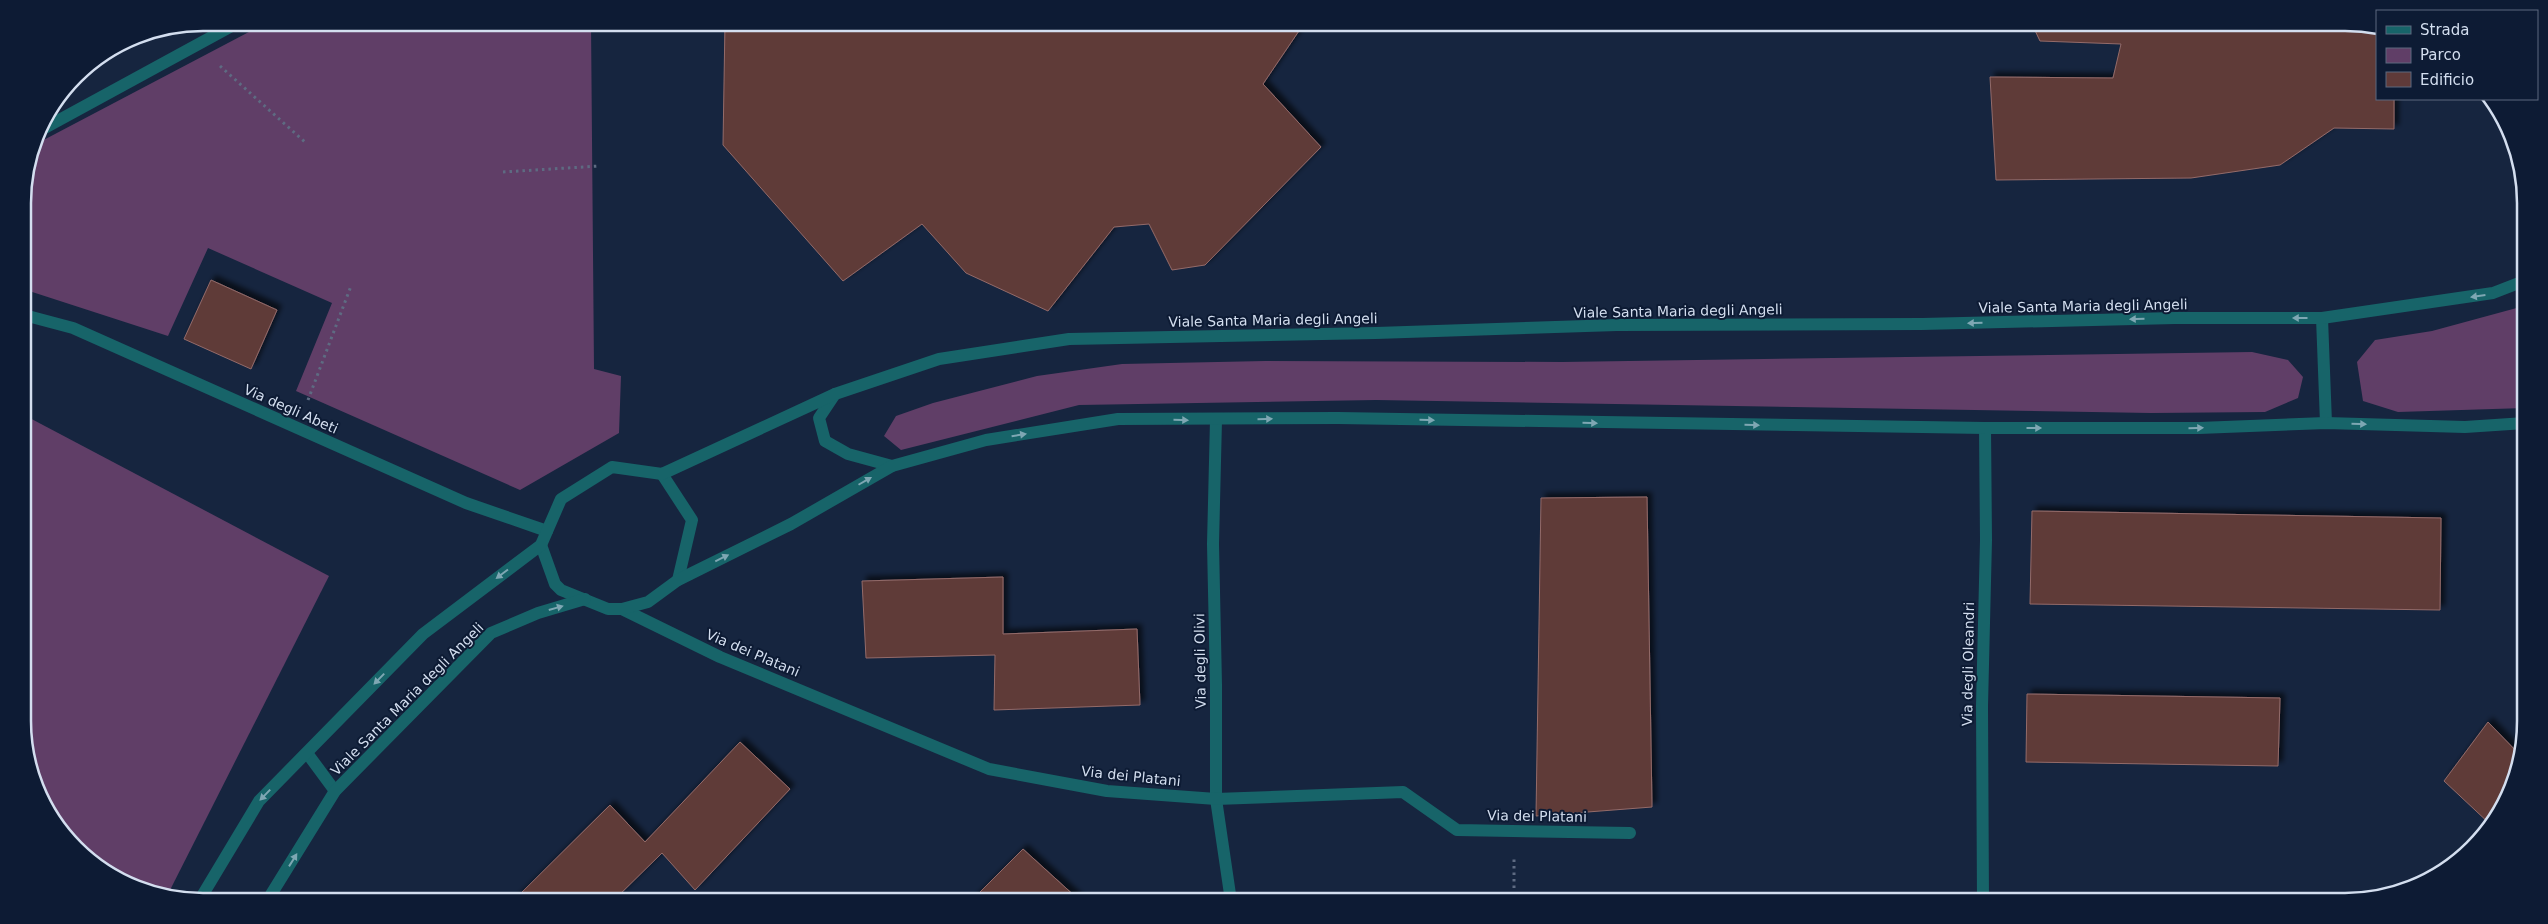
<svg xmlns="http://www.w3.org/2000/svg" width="2548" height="924" font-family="'DejaVu Sans',sans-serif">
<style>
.green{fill:#603e67}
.building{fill:#5f3a39;stroke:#936b69;filter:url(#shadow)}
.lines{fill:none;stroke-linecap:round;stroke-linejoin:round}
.path{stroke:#5e6b82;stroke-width:3;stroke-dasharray:2.5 4;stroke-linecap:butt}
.minor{stroke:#176469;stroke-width:12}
.tertiary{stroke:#176469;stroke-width:12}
.oneway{fill:#7ea7b3}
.labels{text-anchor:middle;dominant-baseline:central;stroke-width:4;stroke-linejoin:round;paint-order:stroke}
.street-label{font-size:14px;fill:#d3deef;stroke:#0d1b34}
.rim{fill:none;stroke:#d3deef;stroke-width:2.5}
</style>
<defs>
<filter id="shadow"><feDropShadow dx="4.5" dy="-4.5" stdDeviation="2.5" flood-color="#0009"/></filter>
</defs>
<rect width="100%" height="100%" fill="#16253f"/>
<g class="green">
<polygon points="268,22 591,23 594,369 621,376 619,433 520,490 296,391 332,303 208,248 168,336 23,289 23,191 36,144"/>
<polygon points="2524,306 2525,408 2398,412 2363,401 2357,362 2375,340 2432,331"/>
<polygon points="2252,352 2288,360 2303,377 2298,398 2265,412 2151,413 1376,400 1079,405 901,450 884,436 896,416 933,403 1037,376 1122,364 1265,361 1562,362"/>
<polygon points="24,415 329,576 167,896 146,892 67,840 26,755"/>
</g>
<g class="building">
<polygon points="725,22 1305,22 1263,84 1321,147 1205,265 1172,270 1149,224 1114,227 1048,311 966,273 922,224 843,281 723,145"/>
<polygon points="2031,22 2344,22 2377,28 2377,99 2394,99 2394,129 2334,128 2280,165 2191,178 1996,180 1990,77 2113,78 2121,44 2040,41"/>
<polygon points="211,280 277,310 251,369 184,339"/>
<polygon points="1647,497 1652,807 1536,816 1541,498"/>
<polygon points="2032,511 2441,518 2440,610 2030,604"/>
<polygon points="1003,577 1003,634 1137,629 1140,705 994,710 995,655 866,658 862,581"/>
<polygon points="2027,694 2280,698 2278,766 2026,762"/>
<polygon points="2488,722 2520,755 2516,778 2491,825 2444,781"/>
<polygon points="740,742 790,789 695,890 662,853 613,901 513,901 610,805 645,842"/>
<polygon points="1023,849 1078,899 1076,901 971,901"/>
</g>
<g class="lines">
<g class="path">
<polyline points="220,66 306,143"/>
<polyline points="503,172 599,166"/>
<polyline points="308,400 351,286"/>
<polyline points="1514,901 1514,859"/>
</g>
<g class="minor">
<polyline points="39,131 239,22"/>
<polyline points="24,315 73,328 466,503 547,531"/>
<polyline points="1216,420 1213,544 1216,685 1216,799 1231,901"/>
<polyline points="622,609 720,657 989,769 1107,791 1216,799 1403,792 1457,830 1630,833"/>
<polyline points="1983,901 1982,706 1986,540 1985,428"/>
</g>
<g class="tertiary">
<polyline points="2322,318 2326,423"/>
<polyline points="835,394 819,418 825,441 848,454 892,466"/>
<polyline points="662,474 692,520 678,580"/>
<polyline points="541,545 555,584 561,590 608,609 622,609 648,602 678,580 791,524 892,466 986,440 1118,419 1338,418 1985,428 2199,428 2326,423 2465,427 2525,423"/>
<polyline points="307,753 335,791"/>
<polyline points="199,901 259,801 423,634 541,545 561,499 612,467 662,474 835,394 939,359 1069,339 1376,333 1617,325 1922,324 2175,318 2322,318 2493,293 2524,281"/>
<polyline points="267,901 335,791 491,633 538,613 585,599"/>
</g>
</g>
<defs><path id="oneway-solid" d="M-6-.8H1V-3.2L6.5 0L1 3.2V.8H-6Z" transform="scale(1.25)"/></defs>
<g class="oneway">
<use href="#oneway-solid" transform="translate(2478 296) rotate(172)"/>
<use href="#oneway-solid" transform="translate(2300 318) rotate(180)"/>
<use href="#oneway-solid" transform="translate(2137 319) rotate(179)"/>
<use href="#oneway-solid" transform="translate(1975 323) rotate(179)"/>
<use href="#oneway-solid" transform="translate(1265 419) rotate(-1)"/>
<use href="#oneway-solid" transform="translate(1181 420) rotate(1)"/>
<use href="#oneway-solid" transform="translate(1427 420) rotate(1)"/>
<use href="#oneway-solid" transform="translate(1590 423) rotate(1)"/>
<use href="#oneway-solid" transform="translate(2359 424) rotate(2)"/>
<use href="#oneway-solid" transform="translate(1752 425) rotate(1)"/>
<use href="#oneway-solid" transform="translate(2034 428)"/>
<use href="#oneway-solid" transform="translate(2196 428) rotate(-1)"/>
<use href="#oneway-solid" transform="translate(1019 435) rotate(-9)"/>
<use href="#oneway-solid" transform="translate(865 481) rotate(-30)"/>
<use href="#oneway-solid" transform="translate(722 558) rotate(-26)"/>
<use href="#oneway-solid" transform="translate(502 574) rotate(143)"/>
<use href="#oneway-solid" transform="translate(556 608) rotate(-16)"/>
<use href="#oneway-solid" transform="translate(379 679) rotate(134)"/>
<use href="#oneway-solid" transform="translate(265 795) rotate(134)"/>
<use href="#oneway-solid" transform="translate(293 860) rotate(-58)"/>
</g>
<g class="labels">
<g class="street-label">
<text transform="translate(2083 306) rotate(-1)">Viale Santa Maria degli Angeli</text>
<text transform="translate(1678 311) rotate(-1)">Viale Santa Maria degli Angeli</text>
<text transform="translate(1273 320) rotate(-1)">Viale Santa Maria degli Angeli</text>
<text transform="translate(291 409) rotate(24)">Via degli Abeti</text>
<text transform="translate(753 653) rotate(23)">Via dei Platani</text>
<text transform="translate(1200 661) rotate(-91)">Via degli Olivi</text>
<text transform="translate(1968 664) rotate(-89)">Via degli Oleandri</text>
<text transform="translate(407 699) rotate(-45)">Viale Santa Maria degli Angeli</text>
<text transform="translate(1131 776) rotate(6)">Via dei Platani</text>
<text transform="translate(1537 816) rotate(1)">Via dei Platani</text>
</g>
</g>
<path d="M0 0H2548V924H0ZM203 31H2345A172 172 0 0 1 2517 203V721A172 172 0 0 1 2345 893H203A172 172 0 0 1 31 721V203A172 172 0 0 1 203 31Z" fill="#0d1b34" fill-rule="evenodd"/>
<path class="rim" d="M203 31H2345A172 172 0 0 1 2517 203V721A172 172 0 0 1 2345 893H203A172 172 0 0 1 31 721V203A172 172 0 0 1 203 31Z"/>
<rect x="2376" y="10" width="162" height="90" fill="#0d1b34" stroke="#5c697f"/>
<rect x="2386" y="26" width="25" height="8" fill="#176469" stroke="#5c697f"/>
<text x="2420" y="35" font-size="15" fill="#d3deef">Strada</text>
<rect x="2386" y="48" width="25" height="15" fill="#603e67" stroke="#5c697f"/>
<text x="2420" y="60" font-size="15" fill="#d3deef">Parco</text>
<rect x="2386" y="72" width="25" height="15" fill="#5f3a39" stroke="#5c697f"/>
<text x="2420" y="85" font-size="15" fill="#d3deef">Edificio</text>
</svg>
